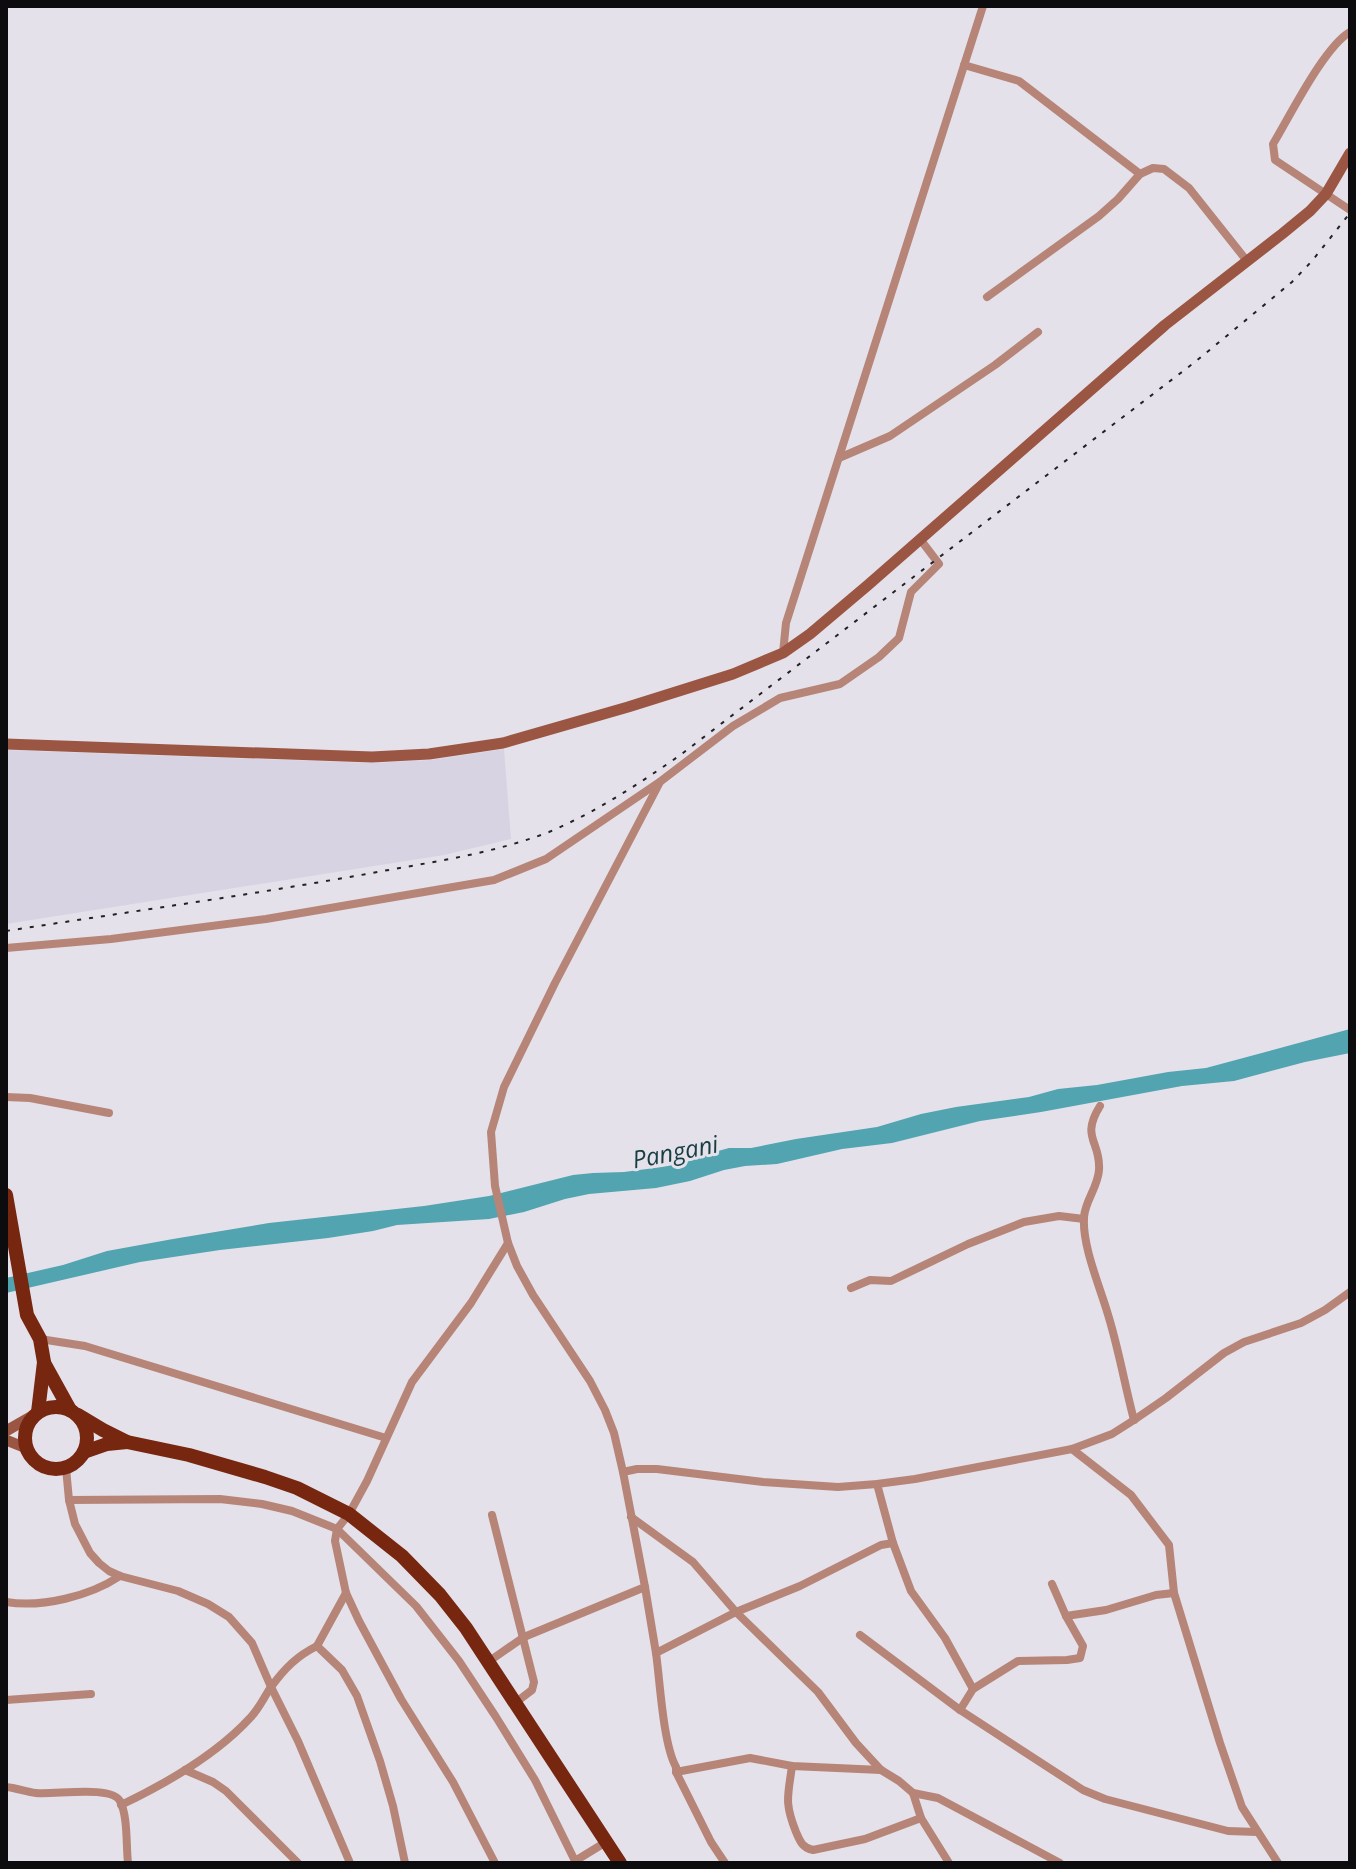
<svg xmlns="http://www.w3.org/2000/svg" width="1356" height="1869" font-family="'Open Sans',sans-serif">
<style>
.built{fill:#d8d3e2}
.water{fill:#51a4b0}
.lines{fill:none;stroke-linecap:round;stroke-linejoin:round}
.minor{stroke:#b68577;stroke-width:8}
.secondary{stroke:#9b5643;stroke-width:11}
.trunk{stroke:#77260f;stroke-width:14}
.rail{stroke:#232125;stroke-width:2;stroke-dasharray:4 8;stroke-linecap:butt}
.labels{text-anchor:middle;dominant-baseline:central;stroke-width:6;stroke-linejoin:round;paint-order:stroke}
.water-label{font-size:24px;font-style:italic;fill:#153d42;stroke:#e4e1ea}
</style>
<rect width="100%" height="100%" fill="#e4e1ea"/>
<polygon class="built" points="504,749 511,839 444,855 6,924 6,750 372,763 430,760"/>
<polygon class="water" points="1350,1029 1350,1053 1305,1062 1234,1081 1182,1086 1041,1112 980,1121 892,1143 842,1149 777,1164 745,1166 724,1170 690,1181 656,1188 589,1194 565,1199 524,1212 489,1219 397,1225 373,1231 328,1238 220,1250 140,1262 6,1293 6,1278 63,1265 107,1251 173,1239 269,1223 424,1206 489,1196 573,1175 593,1173 624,1172 662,1167 685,1163 700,1156 729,1148 751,1148 796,1139 877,1127 921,1114 956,1107 1029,1097 1058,1089 1097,1085 1168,1072 1206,1068"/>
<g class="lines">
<g class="minor">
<path d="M 1350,32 C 1324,47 1290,116 1273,144 L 1275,160 L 1350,210"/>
<polyline points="964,65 1019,81 1140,174"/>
<polyline points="987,297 1099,216 1118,199 1140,174 1153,168 1164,169 1189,188 1247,261"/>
<polyline points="839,458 890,436 995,365 1038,332"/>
<polyline points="783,653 786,623 983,6"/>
<polyline points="6,948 111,939 266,919 494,880 546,859 661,781 733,726 780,698 840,684 879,657 899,638 911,592 939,564 920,539"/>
<polyline points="6,1097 30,1098 109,1113"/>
<path d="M 1100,1106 C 1080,1138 1101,1141 1099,1170 C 1098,1187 1085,1201 1084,1217 C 1082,1247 1101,1289 1109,1318 C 1119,1351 1125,1386 1134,1420"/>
<polyline points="851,1288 870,1280 891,1281 968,1244 1024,1222 1059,1216 1084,1219"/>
<polyline points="40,1339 85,1346 386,1438"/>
<polyline points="1072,1449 1131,1495 1169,1545 1174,1593 1220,1743 1242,1807 1278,1863"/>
<polyline points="66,1468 69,1500 75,1524 90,1553 99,1563 109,1571 120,1576 178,1591 208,1604 229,1617 252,1643 271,1687 298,1741 350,1863"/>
<polyline points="623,1472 637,1469 657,1469 763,1482 838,1487 877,1484 915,1479 1072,1449 1112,1434 1134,1420 1166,1398 1224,1353 1244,1342 1301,1323 1325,1310 1350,1292"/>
<polyline points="877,1484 893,1543 911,1591 945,1638 973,1689"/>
<polyline points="69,1500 220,1499 262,1504 292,1511 337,1529 416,1606 459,1661 496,1717 535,1780 576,1863"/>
<polyline points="492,1515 534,1682 532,1690 515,1703"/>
<polyline points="631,1517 693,1562 736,1612 818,1692 856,1743 881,1770 899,1781 913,1793 938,1798 1060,1863"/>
<polyline points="645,1587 656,1653"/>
<path d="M 6,1602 C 42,1608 90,1596 120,1576"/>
<polyline points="1066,1616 1106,1610 1156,1595 1174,1593"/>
<polyline points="860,1635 960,1710 1083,1790 1105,1799 1228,1831 1257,1832"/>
<polyline points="317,1646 346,1593"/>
<polyline points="488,1662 524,1637 645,1587 623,1472 614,1433 605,1410 590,1381 533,1295 517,1266 508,1243 495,1186 491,1132 504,1087 555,983 660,782"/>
<polyline points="6,1700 91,1694"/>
<polyline points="960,1710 973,1689 1018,1661 1067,1660 1080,1658 1083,1646 1066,1616 1052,1584"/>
<path d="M 792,1766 C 788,1796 784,1802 796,1832 C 800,1841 802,1848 813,1850 L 865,1839 L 921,1818"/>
<polyline points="185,1770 213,1782 226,1791 298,1863"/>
<polyline points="676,1772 750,1758 792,1766 881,1770"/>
<path d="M 6,1787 C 17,1788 26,1792 36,1793 C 55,1795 111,1785 120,1801 C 128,1816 126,1846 128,1863"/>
<polyline points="913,1793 921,1818 949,1863"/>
<path d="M 121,1805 C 165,1784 217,1754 250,1718 C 259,1709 264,1697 271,1687 C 285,1668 297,1656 317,1646 L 342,1670 L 357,1696 L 380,1761 L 393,1806 L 405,1863"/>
<polyline points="575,1861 606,1842"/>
<polyline points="495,1863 453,1782 401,1699 359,1621 346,1593 335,1541 337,1529 349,1514 367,1481 412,1382 471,1303 508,1243"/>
<path d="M 725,1863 L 711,1842 L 676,1772 L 676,1767 C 663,1744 660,1681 656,1653 L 736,1612 L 800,1586 L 881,1545 L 893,1543"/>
</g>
<g class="secondary">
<polyline points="6,744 372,757 429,754 503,743 628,707 733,674 783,653 810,634 868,585 1165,325 1282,234 1310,211 1326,194 1350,153"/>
<polyline points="6,1431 34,1415"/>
<polyline points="6,1440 26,1448"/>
</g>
<g class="trunk">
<polyline points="6,1195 27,1315 40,1339 44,1362 38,1412"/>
<polyline points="44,1363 70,1410"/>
<circle cx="56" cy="1438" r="31"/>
<polyline points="78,1415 103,1430 127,1442 189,1455 265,1477 297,1488 349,1514 402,1556 440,1595 466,1628 620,1863"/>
<polyline points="84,1452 107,1444 127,1442"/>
</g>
<path class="rail" d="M 6,931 C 128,912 250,895 372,873 C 431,862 492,854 549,832 C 596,812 637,785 679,756 L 1195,362 L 1292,282 L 1312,261 L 1350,213"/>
</g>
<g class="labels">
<g class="water-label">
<text transform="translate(675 1151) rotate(-11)">Pangani</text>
</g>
</g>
<rect width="1356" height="1869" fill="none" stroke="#0c0b0e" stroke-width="16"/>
</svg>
